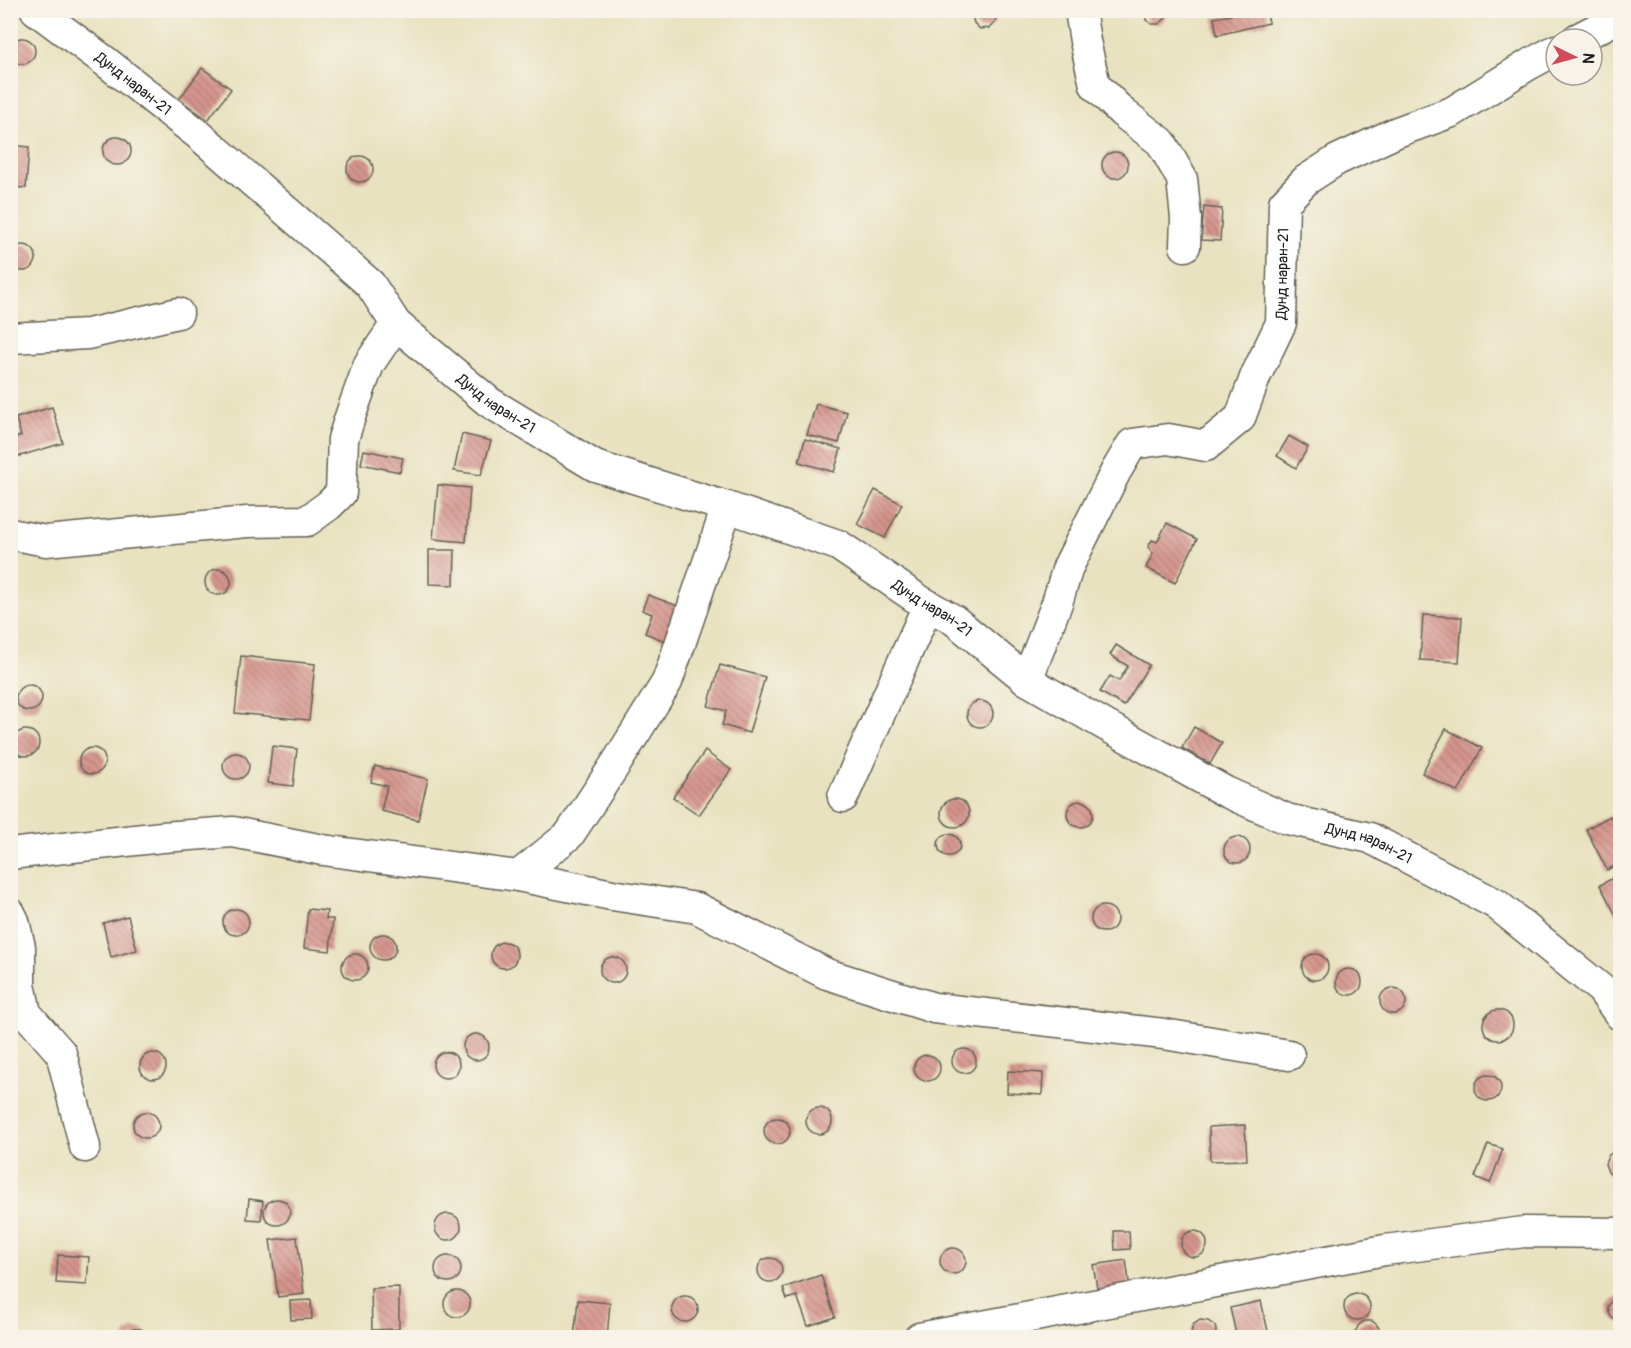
<svg xmlns="http://www.w3.org/2000/svg" width="1631" height="1348" font-family="Pangolin,sans-serif">
<style>
.building{fill:url(#building-back-hatch)}
.lines{fill:none;stroke-linecap:round;stroke-linejoin:round}
.minor-casing{stroke:#636155;stroke-width:33}
.minor{stroke:#fff;stroke-width:30}
.labels{text-anchor:middle;dominant-baseline:central;stroke-width:4.5;stroke-linejoin:round;paint-order:stroke}
.street-label{font-size:15px;fill:#1c1c1c;stroke:#f7f3e8}
</style>
<defs>
<pattern id="building-back-hatch" width="6" height="6" patternUnits="userSpaceOnUse" patternTransform="scale(1.5)"><rect width="6" height="6" fill="#d6958d"/><path d="M-1 5l2 2M0 0l6 6M5-1l2 2" fill="none" stroke="#ad7972"/></pattern>
</defs>
<rect width="100%" height="100%" fill="#f7f3e8"/>
<filter id="ink" filterUnits="userSpaceOnUse"><feTurbulence type="fractalNoise" baseFrequency=".0167" numOctaves="2"/><feDisplacementMap in="SourceGraphic" scale="12" xChannelSelector="R" yChannelSelector="G"/><feConvolveMatrix kernelMatrix="1 2 1 2 8 2 1 2 1" color-interpolation-filters="sRGB"/></filter>
<filter id="wash" filterUnits="userSpaceOnUse"><feTurbulence type="fractalNoise" baseFrequency=".008" numOctaves="4" result="noise"/><feDisplacementMap in="SourceGraphic" scale="24" xChannelSelector="R" yChannelSelector="G"/><feGaussianBlur stdDeviation="1.35" result="paint"/><feColorMatrix in="noise" values="0 0 0 0 0 0 0 0 0 0 0 0 0 0 0 0 0 1.4 0 .05"/><feComposite in="paint" operator="in"/></filter>
<g filter="url(#wash)">
<rect width="100%" height="100%" fill="#e8e2c0"/>
<g id="blocks">
<g class="building">
<polygon points="974,10 995,10 996,16 995,23 989,28 980,29 974,23 973,19"/>
<polygon points="1145,10 1165,10 1166,16 1165,19 1159,24 1152,24 1146,20"/>
<polygon points="1229,10 1266,10 1269,23 1217,35 1214,18 1231,15"/>
<circle cx="22" cy="51" r="13"/>
<polygon points="202,68 231,89 208,120 179,99"/>
<circle cx="117" cy="151" r="14"/>
<polygon points="10,145 29,147 26,188 10,187"/>
<circle cx="1115" cy="165" r="13"/>
<circle cx="360" cy="169" r="13"/>
<polygon points="1204,207 1222,209 1220,241 1201,240"/>
<circle cx="23" cy="258" r="13"/>
<polygon points="816,404 847,412 839,443 807,435"/>
<polygon points="52,407 63,443 10,459 10,439 21,436 16,418"/>
<polygon points="462,434 491,441 481,475 454,471"/>
<polygon points="1289,436 1308,447 1296,468 1277,456"/>
<polygon points="805,439 841,449 834,472 799,462"/>
<polygon points="364,450 403,458 400,472 361,464"/>
<polygon points="438,485 470,488 466,542 433,539"/>
<polygon points="875,490 902,504 885,538 857,524"/>
<polygon points="1167,523 1197,539 1175,583 1146,568 1153,553 1148,547 1152,540 1157,542"/>
<polygon points="429,550 455,550 454,585 429,584"/>
<circle cx="218" cy="582" r="13"/>
<polygon points="648,595 678,606 665,641 645,633 652,614 642,610"/>
<polygon points="1423,615 1462,617 1459,662 1420,660"/>
<polygon points="1116,645 1149,665 1124,706 1100,692 1110,676 1119,681 1128,666 1110,655"/>
<polygon points="241,656 315,664 309,720 235,713"/>
<polygon points="720,665 765,677 749,733 722,725 726,711 708,706"/>
<circle cx="29" cy="698" r="13"/>
<circle cx="980" cy="714" r="13"/>
<polygon points="1194,727 1222,743 1210,764 1182,748"/>
<polygon points="1446,729 1482,748 1458,792 1422,773"/>
<circle cx="26" cy="743" r="13"/>
<polygon points="272,746 297,749 293,786 268,783"/>
<circle cx="92" cy="761" r="13"/>
<polygon points="705,751 731,770 699,815 673,797"/>
<circle cx="236" cy="766" r="13"/>
<polygon points="375,766 428,779 418,820 381,811 387,786 371,782"/>
<circle cx="955" cy="813" r="14"/>
<circle cx="1080" cy="814" r="13"/>
<polygon points="1610,816 1620,836 1620,863 1607,870 1586,829"/>
<circle cx="949" cy="845" r="11"/>
<circle cx="1237" cy="850" r="13"/>
<polygon points="1620,874 1620,923 1600,885"/>
<circle cx="1104" cy="919" r="13"/>
<polygon points="308,909 327,911 326,919 333,919 330,951 304,948"/>
<circle cx="236" cy="922" r="13"/>
<polygon points="128,916 137,950 111,957 103,923"/>
<circle cx="383" cy="947" r="13"/>
<circle cx="504" cy="955" r="13"/>
<circle cx="1315" cy="967" r="13"/>
<circle cx="355" cy="967" r="13"/>
<circle cx="613" cy="970" r="13"/>
<circle cx="1349" cy="982" r="13"/>
<circle cx="1393" cy="1001" r="13"/>
<circle cx="1498" cy="1025" r="15"/>
<circle cx="476" cy="1047" r="13"/>
<circle cx="964" cy="1061" r="12"/>
<circle cx="446" cy="1065" r="13"/>
<circle cx="153" cy="1066" r="13"/>
<circle cx="927" cy="1068" r="13"/>
<polygon points="1008,1071 1043,1073 1042,1095 1007,1093"/>
<circle cx="1488" cy="1088" r="13"/>
<circle cx="819" cy="1121" r="13"/>
<circle cx="146" cy="1125" r="13"/>
<circle cx="777" cy="1131" r="13"/>
<polygon points="1245,1125 1247,1160 1210,1161 1209,1127"/>
<polygon points="1488,1144 1503,1149 1490,1183 1475,1177"/>
<polygon points="1614,1151 1620,1151 1620,1176 1611,1175 1608,1172 1605,1164 1608,1156"/>
<polygon points="249,1199 263,1201 261,1220 247,1219"/>
<circle cx="277" cy="1212" r="13"/>
<circle cx="448" cy="1227" r="13"/>
<polygon points="1114,1231 1129,1231 1130,1249 1115,1250"/>
<circle cx="1194" cy="1244" r="13"/>
<polygon points="297,1237 304,1294 278,1297 270,1240"/>
<circle cx="953" cy="1261" r="13"/>
<polygon points="58,1255 89,1257 87,1285 56,1283"/>
<circle cx="448" cy="1269" r="13"/>
<circle cx="770" cy="1270" r="12"/>
<polygon points="1126,1260 1130,1288 1098,1293 1093,1265"/>
<polygon points="821,1275 835,1317 808,1326 797,1296 787,1299 783,1288"/>
<polygon points="399,1287 399,1329 372,1330 371,1288"/>
<circle cx="457" cy="1304" r="13"/>
<circle cx="1357" cy="1307" r="13"/>
<circle cx="685" cy="1309" r="13"/>
<polygon points="1620,1297 1620,1322 1616,1321 1610,1315 1608,1307 1612,1300"/>
<polygon points="311,1300 312,1319 291,1320 290,1301"/>
<polygon points="578,1300 610,1303 607,1338 574,1338"/>
<polygon points="1261,1301 1268,1331 1243,1338 1237,1338 1230,1308"/>
<polygon points="1200,1320 1208,1321 1215,1326 1216,1330 1215,1338 1192,1338 1191,1333 1193,1325"/>
<polygon points="1364,1321 1372,1321 1376,1324 1381,1331 1380,1338 1356,1338 1355,1334 1358,1326"/>
<polygon points="133,1329 141,1329 144,1331 148,1338 124,1338 125,1334"/>
</g>
</g>
</g>
<g filter="url(#ink)">
<use href="#blocks" fill-opacity="0" stroke="#636155" stroke-width="1.5"/>
<g class="lines">
<g class="minor-casing">
<g id="minor">
<path id="s1" d="M 36,10 L 106,62 L 199,135 L 370,284 L 396,324 L 489,402 L 595,466 L 727,507 L 838,545 L 919,600 L 954,620 L 1027,680 L 1105,725 L 1226,792 L 1287,819 L 1370,838 L 1496,904 L 1601,989 L 1620,1015"/>
<polyline points="1080,10 1085,41 1095,85 1123,113 1161,142 1182,179 1186,218 1185,246"/>
<polyline points="1577,39 1614,20"/>
<polyline points="10,338 88,334 178,313"/>
<polyline points="10,534 46,541 247,522 307,521 329,505 341,493 343,439 351,414 369,364 396,324"/>
<path id="s2" d="M 1027,680 L 1057,603 L 1068,567 L 1116,471 L 1132,444 L 1168,439 L 1206,446 L 1240,418 L 1256,375 L 1281,323 L 1284,203 L 1306,180 L 1337,160 L 1397,132 L 1452,112 L 1528,65 L 1556,50"/>
<polyline points="843,797 928,605"/>
<polyline points="10,854 162,837 233,832 323,850 518,876 569,835 617,762 667,682 727,507"/>
<polyline points="518,876 612,895 697,908 827,974 934,1008 1164,1034 1289,1055"/>
<polyline points="10,913 14,921 20,947 20,984 26,1013 61,1053 85,1147"/>
<polyline points="919,1338 1385,1250 1524,1232 1620,1233"/>
</g>
</g>
<use href="#minor" class="minor"/>
</g>
</g>
<g class="labels">
<g class="street-label">
<text stroke="none"><textPath href="#s1" startOffset="122">Дунд наран-21</textPath></text>
<text stroke="none"><textPath href="#s2" startOffset="531">Дунд наран-21</textPath></text>
<text stroke="none"><textPath href="#s1" startOffset="608">Дунд наран-21</textPath></text>
<text stroke="none"><textPath href="#s1" startOffset="1094">Дунд наран-21</textPath></text>
<text stroke="none"><textPath href="#s1" startOffset="1594">Дунд наран-21</textPath></text>
</g>
</g>
<rect width="1631" height="1348" fill="none" stroke="#f7f3e8" stroke-width="36"/>
<g transform="translate(1574 57) rotate(95)"><circle r="28" fill="#f7f3e8" stroke="#9f9d96" stroke-width="1.5"/>
<path d="M0-4.5L10 22L0 15L-10 22Z" fill="#d1495b"/>
<text y="-9" font-size="16" font-weight="bold" text-anchor="middle" fill="#1c1c1c">N</text>
</g>
</svg>
